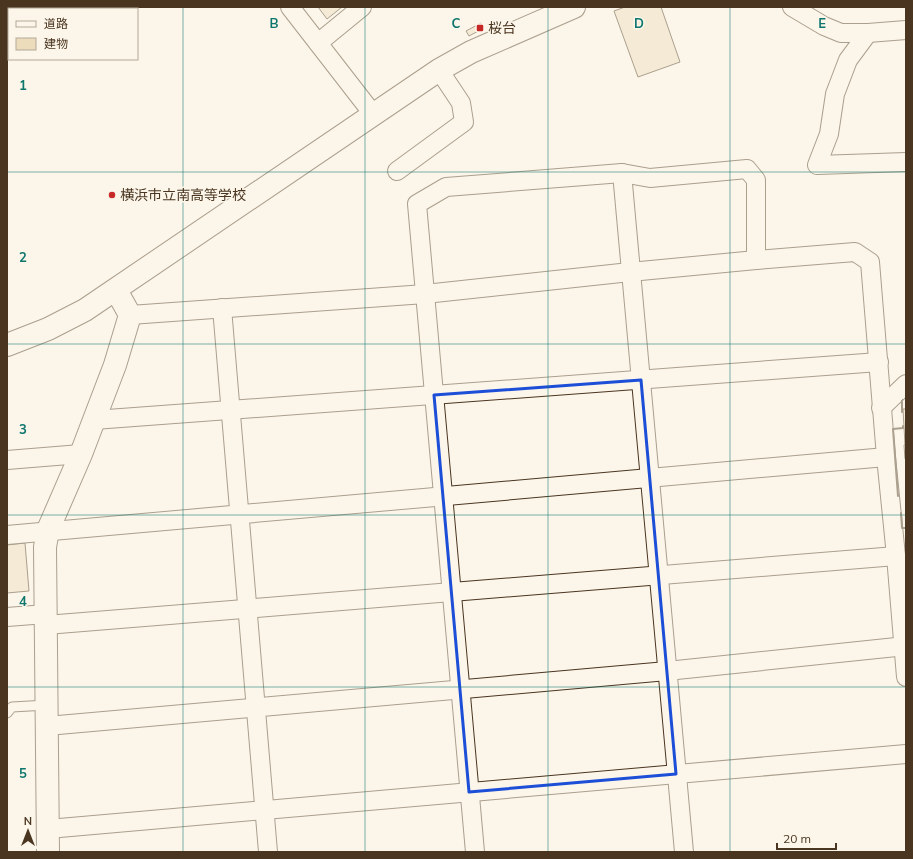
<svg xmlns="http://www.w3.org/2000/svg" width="913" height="859" font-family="Mulish,'Noto Sans JP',sans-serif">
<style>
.building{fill:#ecdcbc;stroke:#4a3520}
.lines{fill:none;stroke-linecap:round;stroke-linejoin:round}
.lane-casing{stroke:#4a3520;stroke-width:11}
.street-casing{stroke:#4a3520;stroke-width:20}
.secondary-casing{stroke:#4a3520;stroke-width:24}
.lane{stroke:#fbf6e9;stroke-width:9}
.street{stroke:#fbf6e9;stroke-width:18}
.secondary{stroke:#fbf6e9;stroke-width:22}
.fence{stroke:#4a3520;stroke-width:1;stroke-dasharray:5 2;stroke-linecap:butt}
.wall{stroke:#4a3520;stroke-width:2}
.marked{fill:none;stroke:#1d4ed8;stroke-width:3;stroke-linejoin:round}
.grid{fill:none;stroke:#0f766e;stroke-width:1;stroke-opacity:0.55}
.poi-dot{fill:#c62828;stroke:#fbf6e9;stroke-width:1.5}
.labels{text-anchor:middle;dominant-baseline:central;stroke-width:3;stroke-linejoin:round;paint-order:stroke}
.poi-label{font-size:14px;fill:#4a3520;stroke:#fbf6e9;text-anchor:start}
.grid-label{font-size:13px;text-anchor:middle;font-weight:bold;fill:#0f766e;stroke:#fbf6e9;stroke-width:3;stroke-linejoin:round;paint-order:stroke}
</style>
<rect width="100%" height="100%" fill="#fbf6e9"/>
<g class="building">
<polygon points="318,7 342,7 327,19"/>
<polygon points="625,7 661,7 680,62 638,77 614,11"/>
<polygon points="481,23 484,28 469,36 466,31"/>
<polygon points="903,409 906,409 906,459 905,459 904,445 905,445"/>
<polygon points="25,543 29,591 7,593 7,545"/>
</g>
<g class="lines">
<g class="lane-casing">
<polyline id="lane" points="7,713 12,707 47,705"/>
</g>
<g class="street-casing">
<g id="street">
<polyline points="290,7 373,114"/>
<polyline points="792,7 824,26 841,33 868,33 906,30"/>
<polyline points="868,33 848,60 835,94 829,134 817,165 906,162"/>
<polyline points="318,43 362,7"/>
<polyline points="397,171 464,122 461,103 439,70"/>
<polyline points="622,173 684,852"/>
<polyline points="222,308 268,852"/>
<polyline points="130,315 425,294 630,272 756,260 855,252 870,262 886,457 896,556 906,677"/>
<polyline points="881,408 906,384"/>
<polyline points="94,420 879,362"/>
<polyline points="7,460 81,454"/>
<polyline points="7,535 886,457"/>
<polyline points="7,617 46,614"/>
<polyline points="46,625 896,556"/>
<polyline points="47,726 667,671 906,646"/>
<polyline points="48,829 906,754"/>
<polyline points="475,852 417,204 446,187 622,173 650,178 747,169 756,180 756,260"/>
</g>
</g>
<g class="secondary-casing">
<g id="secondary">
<polyline points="7,345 48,329 85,310 439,70 471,52 574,7"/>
<polyline points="48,852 45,547 48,530 81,454 115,365 130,315 116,290"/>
</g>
</g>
<use href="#lane" class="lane"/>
<use href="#street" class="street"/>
<use href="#secondary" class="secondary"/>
<polyline class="fence" points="902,408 901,401 903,399"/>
<g class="wall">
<polyline points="902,402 902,412"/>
<polyline points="898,496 893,429 903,428 903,426"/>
<polyline points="901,513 902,528 906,528"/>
</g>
</g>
<path d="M0 0H913V859H0ZM 641,380 L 676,774 L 469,792 L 434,395 Z" fill="#fbf6e9" fill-opacity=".55" fill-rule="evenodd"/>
<path class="marked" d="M 641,380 L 676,774 L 469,792 L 434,395 Z"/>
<path class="grid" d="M 183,7 L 183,852M 365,7 L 365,852M 548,7 L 548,852M 730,7 L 730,852M 7,172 L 906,172M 7,344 L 906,344M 7,515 L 906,515M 7,687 L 906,687"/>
<g class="poi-dot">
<rect x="476" y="24" width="8" height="8" rx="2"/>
<circle cx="112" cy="195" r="4"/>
</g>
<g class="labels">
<g class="poi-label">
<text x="488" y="28">桜台</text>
<text x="120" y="195">横浜市立南高等学校</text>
</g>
</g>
<g class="grid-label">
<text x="274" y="28">B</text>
<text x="456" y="28">C</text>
<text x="639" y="28">D</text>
<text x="822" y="28">E</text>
<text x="23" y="90">1</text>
<text x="23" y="262">2</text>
<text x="23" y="434">3</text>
<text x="23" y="606">4</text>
<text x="23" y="778">5</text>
</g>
<rect width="913" height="859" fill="none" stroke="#4a3520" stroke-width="16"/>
<rect x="8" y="8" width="130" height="52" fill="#fbf6e9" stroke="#b4a999"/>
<rect x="16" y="21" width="20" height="6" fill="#fbf6e9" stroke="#b4a999"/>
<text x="44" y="28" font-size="12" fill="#4a3520">道路</text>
<rect x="16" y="38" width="20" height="12" fill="#ecdcbc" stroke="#b4a999"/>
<text x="44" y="48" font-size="12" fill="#4a3520">建物</text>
<g transform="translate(28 831)" stroke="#fbf6e9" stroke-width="3" paint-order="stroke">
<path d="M0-3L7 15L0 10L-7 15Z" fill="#4a3520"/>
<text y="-6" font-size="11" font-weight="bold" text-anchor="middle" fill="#4a3520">N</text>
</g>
<path d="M777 843v6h59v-6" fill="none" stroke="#4a3520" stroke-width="2"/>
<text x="783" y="843" font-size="12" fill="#4a3520" stroke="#fbf6e9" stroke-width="3" paint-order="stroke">20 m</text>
</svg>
